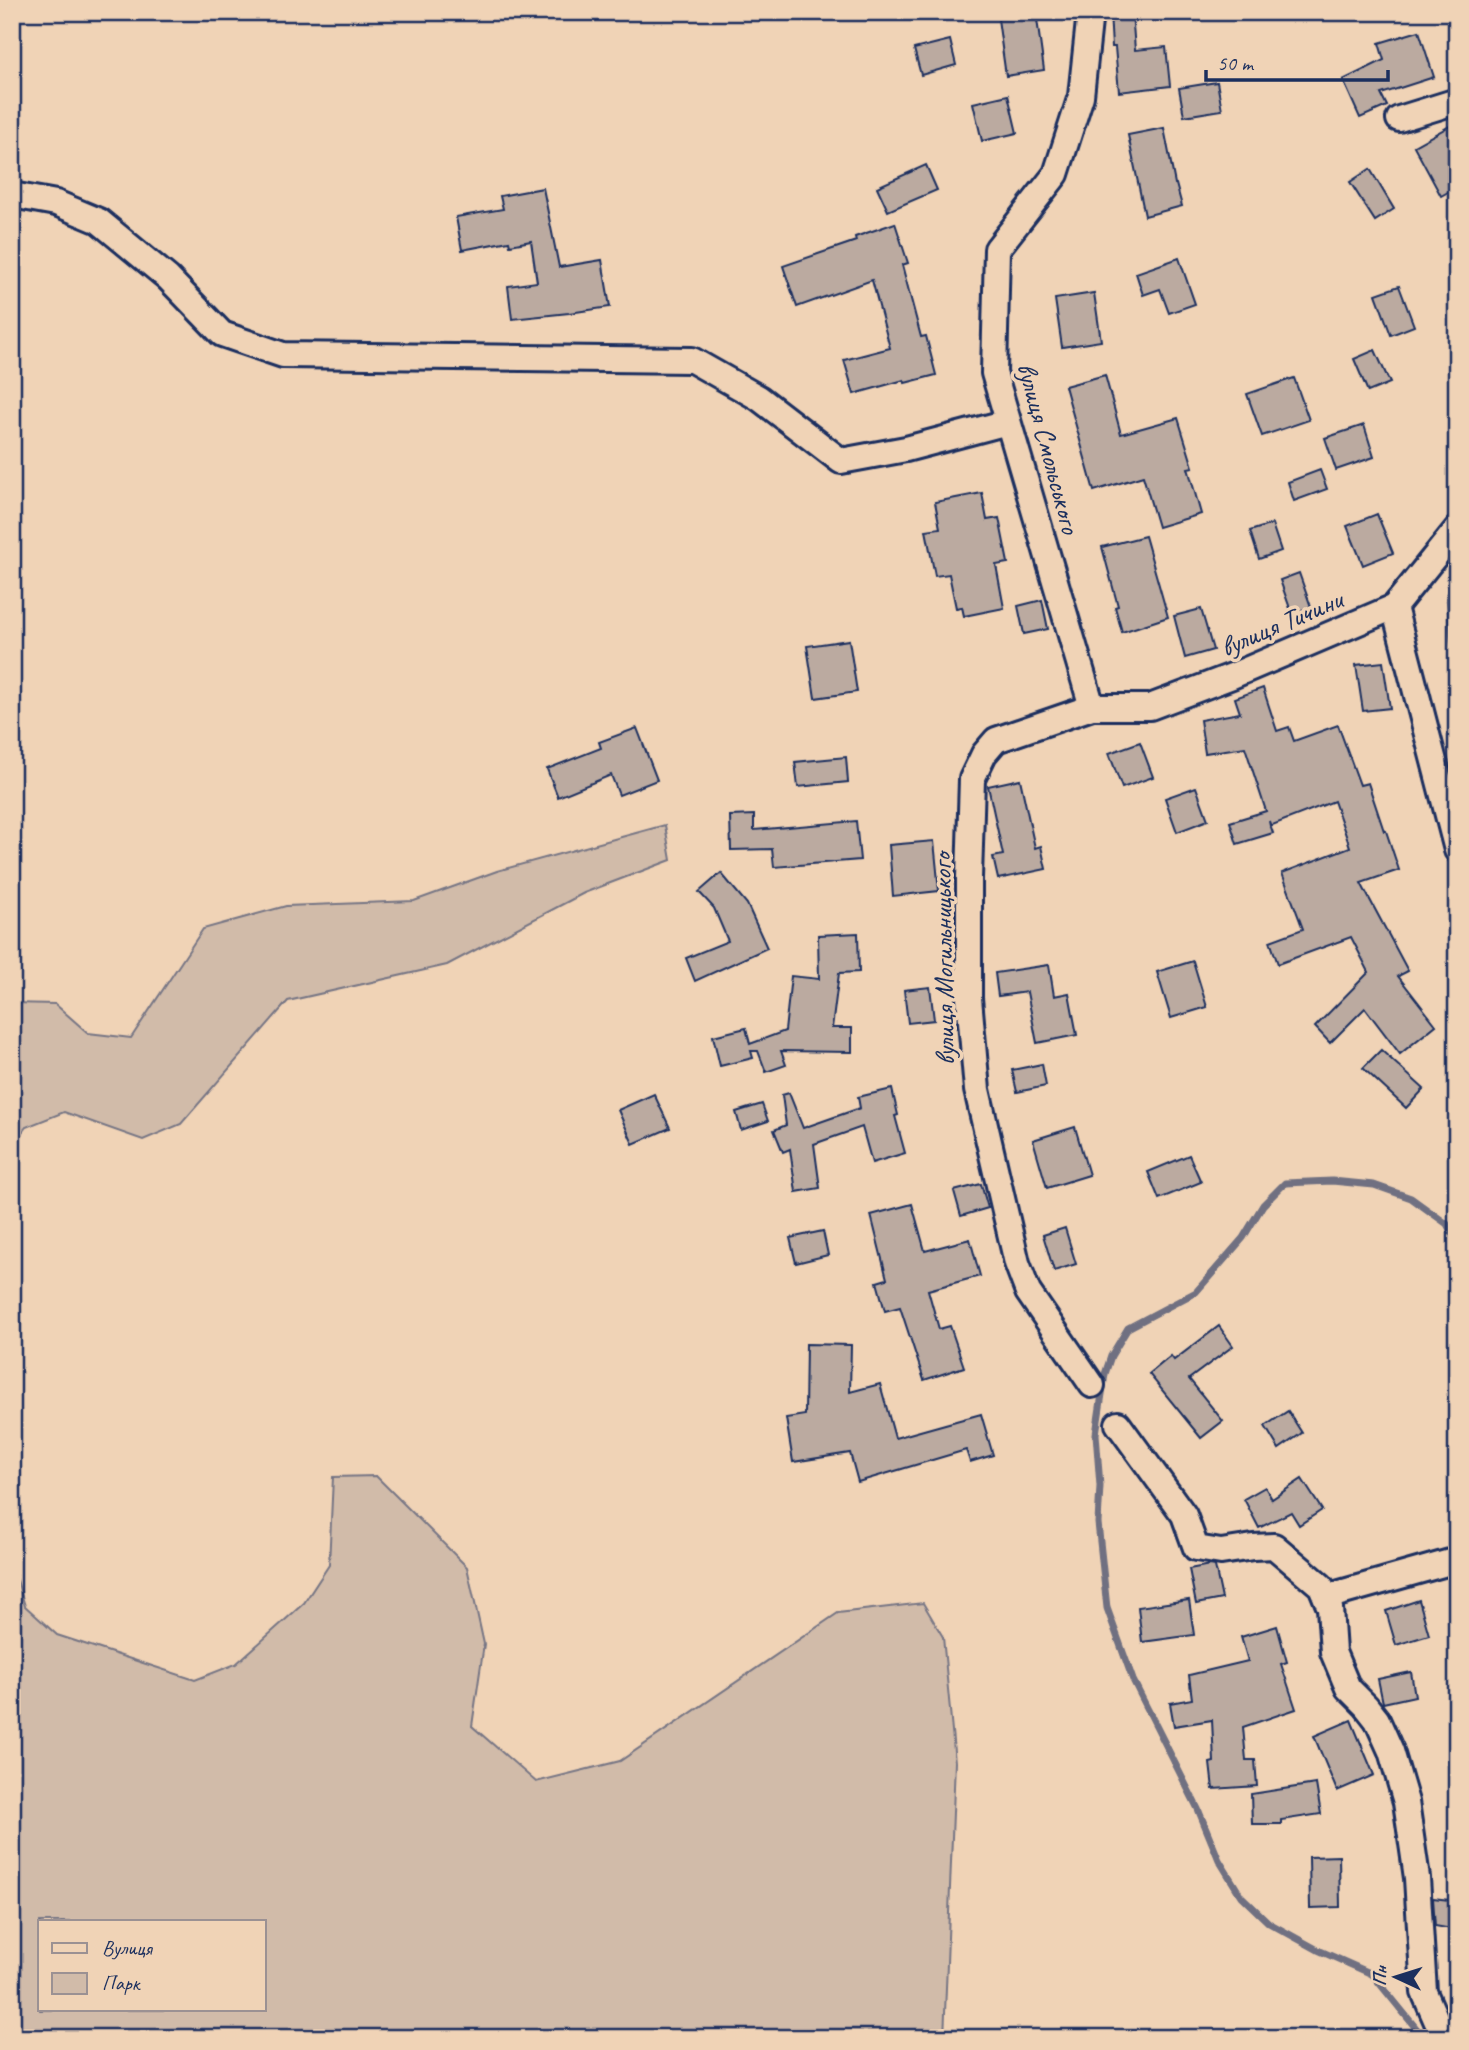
<svg xmlns="http://www.w3.org/2000/svg" width="1469" height="2050" font-family="Caveat,sans-serif">
<style>
.green{fill:#d1bba9;stroke:#767584;stroke-width:2;fill-rule:evenodd}
.lines{fill:none;stroke-linecap:round;stroke-linejoin:round}
.stream{stroke:#6f7081;stroke-width:7}
.building{fill:#bbaaa0;stroke:#1b2f5e;stroke-width:2}
.minor-casing{stroke:#1b2f5e;stroke-width:30}
.minor{stroke:#f0d3b6;stroke-width:24}
.labels{text-anchor:middle;dominant-baseline:central;stroke-width:7;stroke-linejoin:round;paint-order:stroke}
.street-label{font-size:28px;fill:#1b2f5e;stroke:#f0d3b6}
</style>
<rect width="100%" height="100%" fill="#f0d3b6"/>
<filter id="ink" filterUnits="userSpaceOnUse"><feTurbulence type="fractalNoise" baseFrequency=".0143" numOctaves="2"/><feDisplacementMap in="SourceGraphic" scale="14" xChannelSelector="R" yChannelSelector="G"/><feConvolveMatrix kernelMatrix="1 2 1 2 8 2 1 2 1" color-interpolation-filters="sRGB"/></filter>
<g filter="url(#ink)">
<g class="green">
<polygon points="665,825 671,860 584,893 447,965 288,1001 181,1124 143,1140 64,1112 26,1127 12,1145 12,1003 55,1004 88,1033 131,1038 203,929 286,906 414,901 497,871"/>
<path d="M 376,1476 L 467,1567 L 484,1644 L 472,1726 L 536,1782 L 620,1761 L 838,1613 L 923,1603 L 943,1637 L 955,1762 L 944,2038 L 12,2038 L 12,1564 L 25,1606 L 57,1635 L 195,1680 L 236,1664 L 304,1603 L 329,1565 L 333,1477 ZM 40,1922 L 264,1922 L 264,2010 L 40,2010 Z"/>
</g>
<g class="lines">
<g class="stream">
<polyline points="1457,578 1449,597 1457,685"/>
<polyline points="1424,2038 1372,1974 1318,1950 1269,1923 1241,1896 1219,1860 1198,1809 1133,1680 1107,1608 1098,1523 1100,1486 1096,1434 1105,1374 1111,1356 1128,1328 1196,1292 1243,1238 1263,1205 1285,1183 1332,1181 1374,1185 1411,1198 1447,1224 1457,1242"/>
</g>
</g>
<g class="building">
<polygon points="997,12 1036,12 1044,70 1006,76"/>
<polygon points="1110,12 1132,12 1135,50 1166,47 1170,86 1119,92 1115,47 1112,47"/>
<polygon points="1419,31 1434,77 1381,94 1387,106 1360,118 1343,80 1384,60 1379,43"/>
<polygon points="950,40 956,65 921,75 914,49"/>
<polygon points="1217,82 1222,110 1184,116 1179,88"/>
<polygon points="1008,95 1017,133 982,141 973,103"/>
<polygon points="1457,122 1457,187 1441,196 1414,146"/>
<polygon points="1164,128 1175,184 1176,184 1182,206 1145,216 1128,135"/>
<polygon points="926,165 937,190 888,211 877,187"/>
<polygon points="1370,169 1394,209 1375,221 1350,182"/>
<polygon points="543,188 559,267 602,260 610,307 569,313 512,319 508,286 537,282 531,241 510,245 509,241 462,250 456,217 503,209 500,196"/>
<polygon points="895,223 908,263 902,265 921,337 926,336 936,375 905,383 904,380 854,394 844,360 890,348 872,280 797,307 783,266 856,241 855,237"/>
<polygon points="1179,258 1195,304 1169,313 1160,289 1143,295 1136,273"/>
<polygon points="1399,286 1414,326 1391,335 1376,294"/>
<polygon points="1094,293 1101,341 1062,347 1055,299"/>
<polygon points="1375,350 1390,383 1368,392 1354,359"/>
<polygon points="1105,375 1121,434 1178,418 1193,467 1188,468 1201,514 1158,527 1143,476 1094,491 1065,386"/>
<polygon points="1294,378 1309,420 1262,436 1247,394"/>
<polygon points="1364,425 1374,457 1336,470 1325,438"/>
<polygon points="1320,470 1327,489 1294,501 1288,482"/>
<polygon points="982,493 987,520 999,518 1008,563 996,565 1004,608 964,616 962,607 956,608 949,574 935,576 926,530 940,528 935,502"/>
<polygon points="1377,514 1393,553 1363,565 1347,526"/>
<polygon points="1272,524 1281,551 1259,559 1250,531"/>
<polygon points="1145,536 1168,617 1122,632 1115,607 1118,606 1102,547"/>
<polygon points="1299,573 1311,607 1292,614 1280,580"/>
<polygon points="1042,600 1048,629 1024,634 1018,606"/>
<polygon points="1201,609 1213,650 1185,658 1174,616"/>
<polygon points="849,640 857,692 815,698 807,646"/>
<polygon points="1383,662 1390,708 1363,711 1356,665"/>
<polygon points="1263,688 1277,731 1289,727 1294,741 1338,725 1360,785 1368,783 1384,831 1386,831 1399,870 1361,883 1408,971 1398,976 1436,1025 1400,1054 1365,1008 1330,1043 1315,1027 1369,972 1351,937 1278,964 1270,941 1303,929 1282,873 1350,847 1334,801 1270,826 1269,821 1273,833 1237,844 1230,822 1266,811 1245,747 1205,753 1200,720 1240,713 1235,698"/>
<polygon points="637,728 657,780 619,795 611,775 558,797 547,769 601,748 599,742"/>
<polygon points="1140,742 1153,777 1122,788 1109,753"/>
<polygon points="846,757 848,782 798,787 795,762"/>
<polygon points="1020,779 1035,848 1041,846 1046,869 998,879 993,857 1003,855 988,786"/>
<polygon points="1196,787 1208,820 1177,832 1165,798"/>
<polygon points="754,815 754,830 856,821 860,860 774,867 772,849 731,850 730,816"/>
<polygon points="934,841 939,891 893,896 889,845"/>
<polygon points="721,873 747,904 767,948 695,981 686,958 728,941 714,908 699,892"/>
<polygon points="858,933 859,972 839,973 832,1028 852,1028 852,1052 781,1051 786,1065 766,1072 758,1051 751,1051 753,1058 720,1066 713,1036 746,1028 750,1044 785,1031 791,976 819,979 818,935"/>
<polygon points="1193,961 1207,1007 1171,1018 1157,972"/>
<polygon points="1049,965 1054,996 1069,993 1077,1035 1037,1043 1027,992 998,996 995,973"/>
<polygon points="930,987 934,1020 908,1023 904,990"/>
<polygon points="1381,1050 1424,1089 1406,1108 1363,1068"/>
<polygon points="1042,1064 1046,1086 1017,1092 1012,1070"/>
<polygon points="892,1089 898,1115 895,1116 905,1153 872,1163 862,1127 814,1144 820,1188 796,1192 790,1149 783,1152 774,1130 786,1125 782,1095 789,1093 803,1128 860,1108 858,1097"/>
<polygon points="654,1094 670,1128 633,1144 618,1110"/>
<polygon points="762,1104 768,1121 741,1130 736,1112"/>
<polygon points="1075,1127 1089,1175 1047,1188 1033,1140"/>
<polygon points="1189,1155 1201,1182 1159,1199 1148,1172"/>
<polygon points="981,1184 988,1208 961,1216 954,1191"/>
<polygon points="912,1204 925,1251 970,1239 980,1276 928,1290 939,1329 950,1326 964,1367 924,1380 900,1307 885,1311 877,1282 887,1279 871,1215"/>
<polygon points="1065,1228 1076,1264 1054,1271 1043,1235"/>
<polygon points="823,1231 828,1255 796,1263 790,1238"/>
<polygon points="1219,1326 1233,1346 1189,1379 1223,1421 1201,1438 1149,1374 1171,1356 1174,1360"/>
<polygon points="806,1344 851,1345 850,1392 880,1384 895,1438 981,1414 993,1455 970,1462 966,1450 858,1482 850,1453 793,1462 786,1418 805,1415"/>
<polygon points="1288,1411 1302,1433 1279,1449 1265,1426"/>
<polygon points="1302,1479 1322,1510 1299,1525 1291,1512 1259,1528 1244,1499 1265,1487 1272,1499"/>
<polygon points="1210,1565 1215,1566 1222,1599 1196,1604 1189,1569"/>
<polygon points="1189,1600 1194,1635 1142,1642 1138,1607"/>
<polygon points="1419,1600 1429,1635 1396,1645 1386,1611"/>
<polygon points="1277,1626 1287,1662 1281,1664 1296,1709 1243,1727 1246,1760 1255,1760 1257,1786 1213,1789 1210,1763 1214,1762 1212,1720 1174,1726 1170,1703 1192,1699 1189,1675 1248,1661 1241,1637"/>
<polygon points="1411,1672 1415,1696 1383,1703 1378,1679"/>
<polygon points="1351,1720 1374,1775 1337,1791 1314,1736"/>
<polygon points="1316,1784 1321,1814 1281,1820 1281,1824 1252,1824 1251,1794"/>
<polygon points="1339,1856 1340,1907 1310,1908 1309,1857"/>
<polygon points="1433,1898 1457,1901 1457,1930 1435,1926"/>
</g>
<g class="lines">
<g class="minor-casing">
<g id="minor">
<polyline points="1090,12 1081,96 1056,174 997,249 994,373 1092,707"/>
<polyline points="1399,119 1457,101"/>
<polyline points="12,195 56,203 99,221 168,278 222,334 283,355 692,360 759,398 841,461 906,449 1008,422"/>
<polyline points="1394,607 1457,850"/>
<polyline points="1092,1385 1028,1292 1017,1263 977,1090 969,998 969,878 972,779 984,754 996,740 1092,707 1150,707 1232,676 1394,607 1457,529"/>
<polyline points="1118,1424 1184,1515 1196,1548 1221,1552 1253,1547 1274,1546 1321,1586 1330,1608 1333,1652 1348,1688 1366,1706 1377,1720 1391,1751 1406,1802 1417,1878 1424,1992 1444,2038"/>
<polyline points="1326,1597 1457,1560"/>
</g>
</g>
<use href="#minor" class="minor"/>
</g>
</g>
<g class="labels">
<g class="street-label">
<text transform="translate(1049 448) rotate(75)">вулиця Смольського</text>
<text transform="translate(1281 623) rotate(-23)">вулиця Тичини</text>
<text transform="translate(943 959) rotate(-91)">вулиця Могильницького</text>
</g>
</g>
<rect width="1469" height="2050" fill="none" stroke="#f0d3b6" stroke-width="42"/>
<rect x="21" y="21" width="1427" height="2008" fill="none" stroke="#1b2f5e" stroke-width="2.5" filter="url(#ink)"/>
<rect x="38" y="1920" width="228" height="91" fill="#f0d3b6" stroke="#9b9193" stroke-width="2"/>
<rect x="52" y="1943" width="35" height="10" fill="#f0d3b6" stroke="#9b9193" stroke-width="2"/>
<text x="102" y="1955" font-size="21" fill="#1b2f5e">Вулиця</text>
<rect x="52" y="1973" width="35" height="21" fill="#d1bba9" stroke="#9b9193" stroke-width="2"/>
<text x="102" y="1990" font-size="21" fill="#1b2f5e">Парк</text>
<g transform="translate(1396 1977) rotate(274)" stroke="#f0d3b6" stroke-width="5" paint-order="stroke">
<path d="M0-5L12 26L0 18L-12 26Z" fill="#1b2f5e"/>
<text y="-10" font-size="19" font-weight="bold" text-anchor="middle" fill="#1b2f5e">Пн</text>
</g>
<path d="M1206 70v10h182v-10" fill="none" stroke="#1b2f5e" stroke-width="3.5"/>
<text x="1217" y="70" font-size="21" fill="#1b2f5e" stroke="#f0d3b6" stroke-width="5" paint-order="stroke">50 m</text>
</svg>
